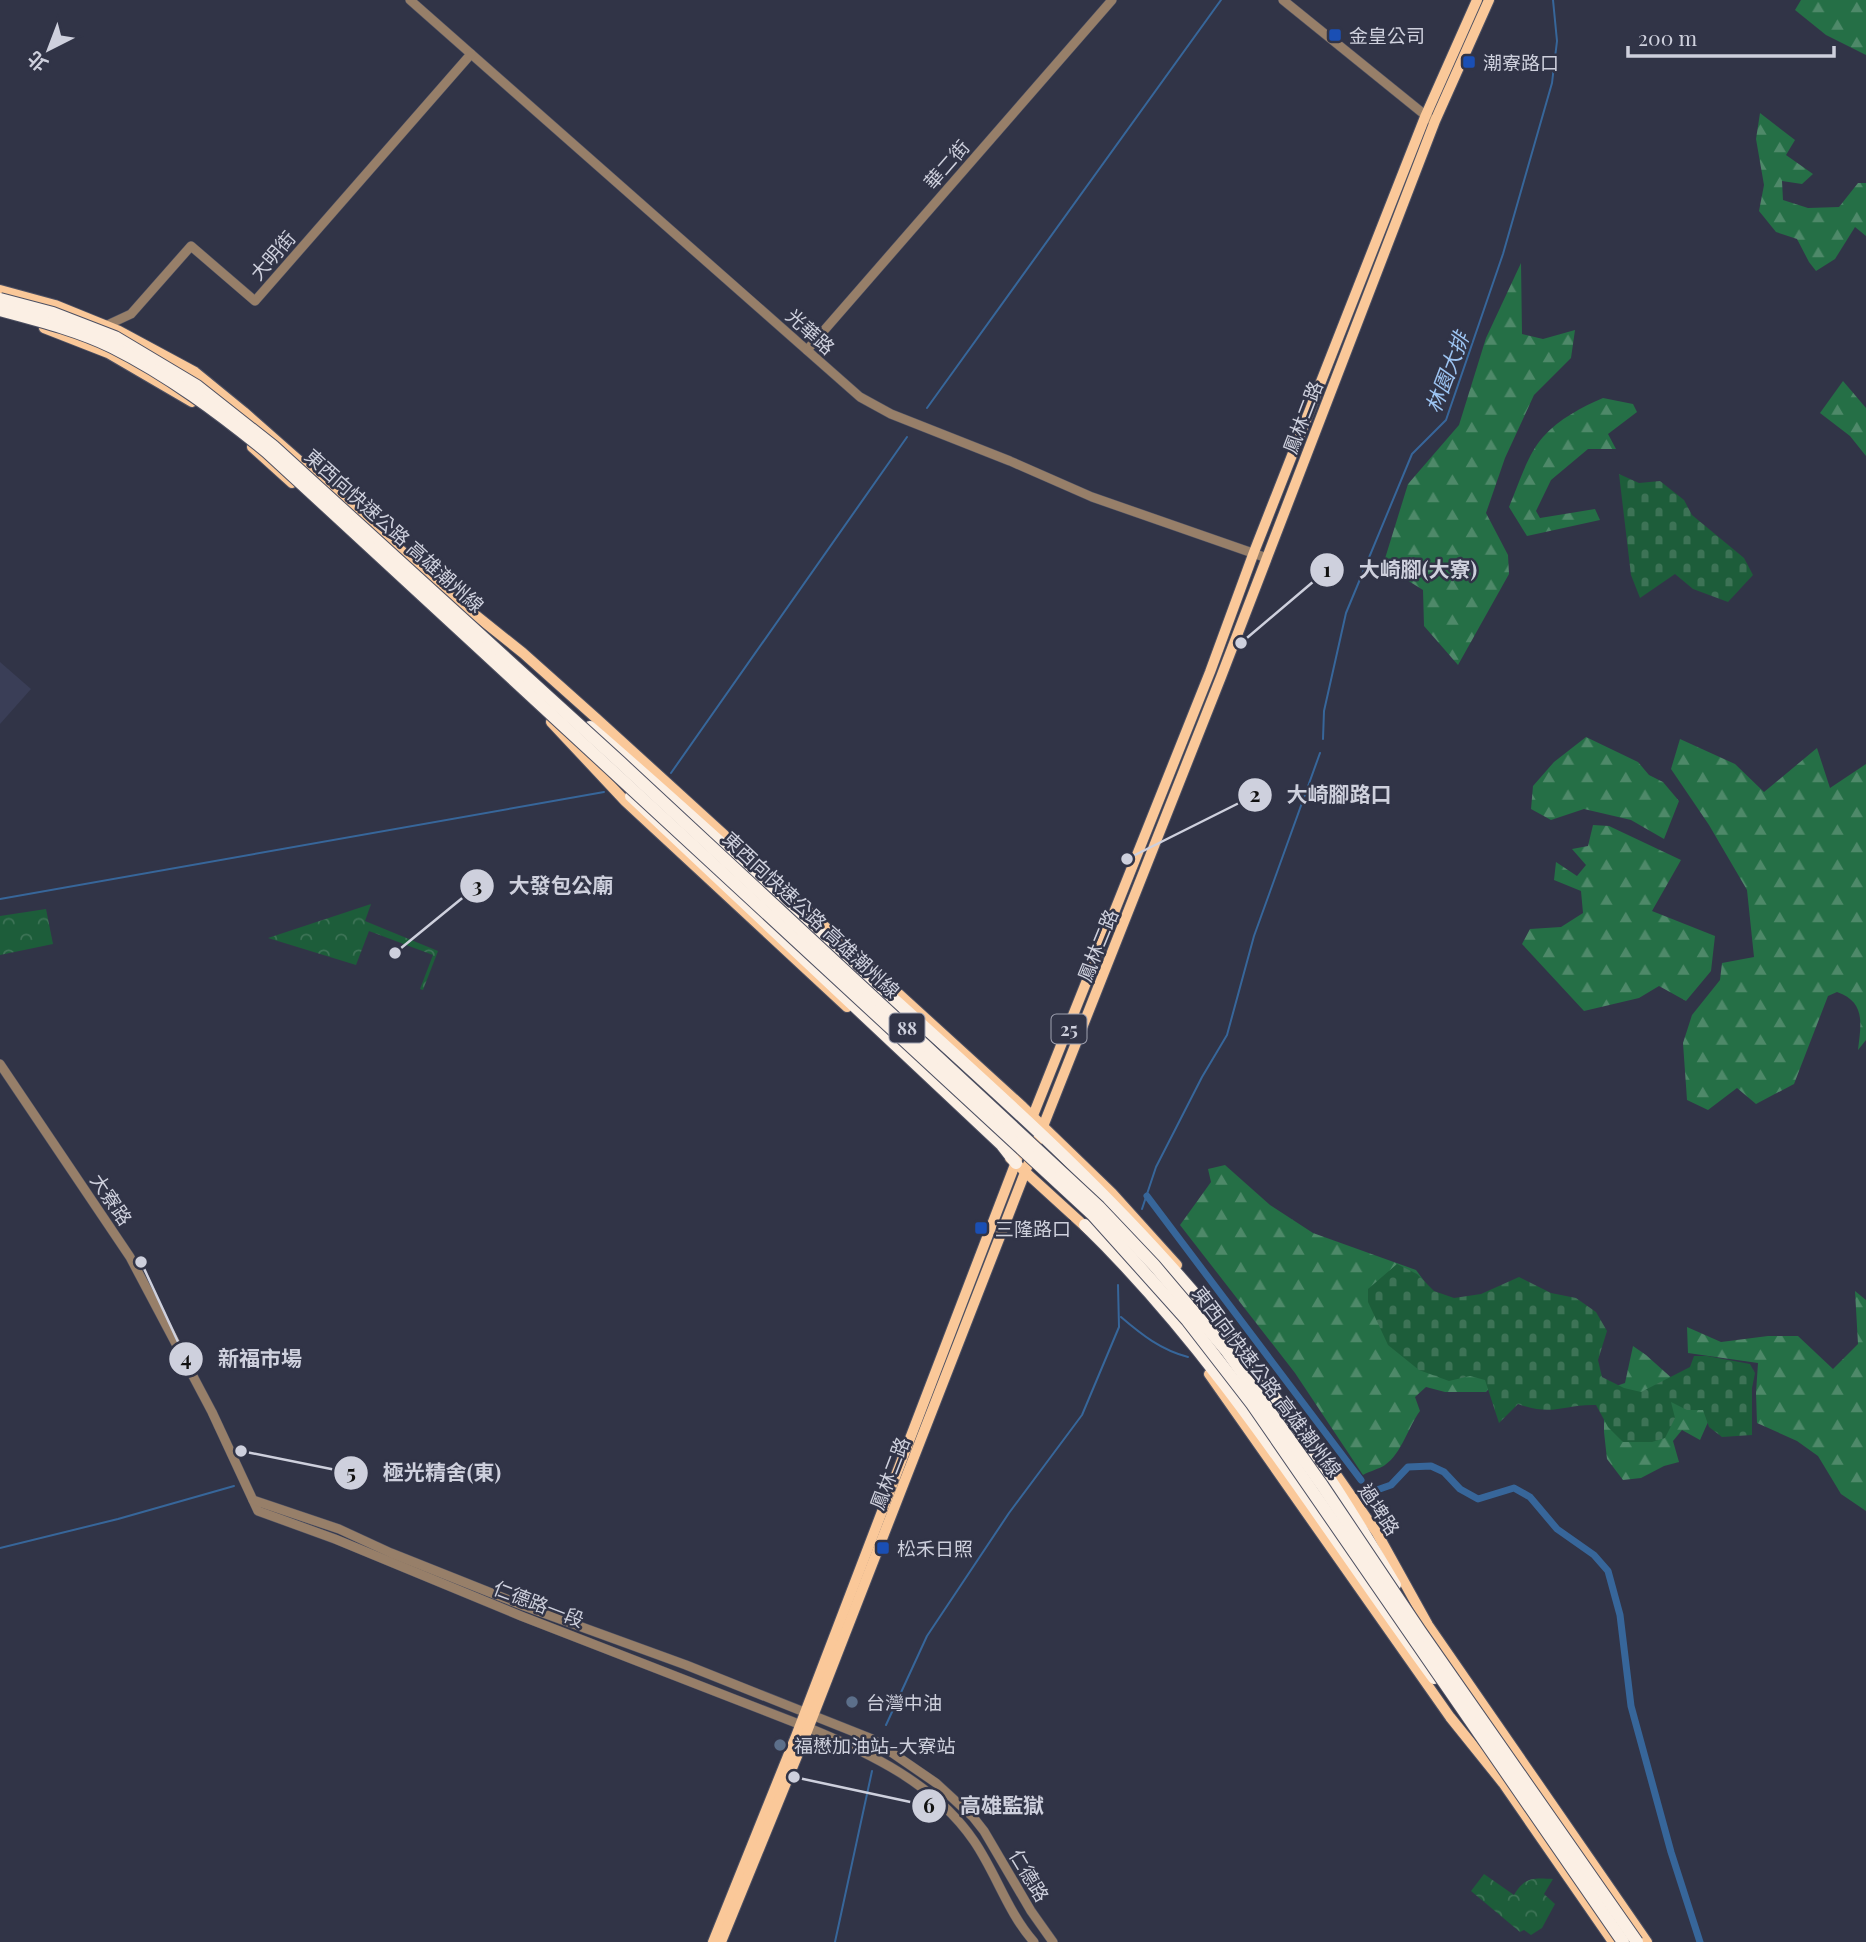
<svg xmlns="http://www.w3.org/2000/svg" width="1866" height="1942" font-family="'Playfair Display','Noto Sans TC',serif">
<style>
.built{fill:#3a3e57}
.forest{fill:url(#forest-firs)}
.cemetery{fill:url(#cemetery-stones)}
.park{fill:url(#park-crowns)}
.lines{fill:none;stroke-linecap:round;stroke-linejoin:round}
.stream{stroke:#37669a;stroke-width:2}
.canal{stroke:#37669a;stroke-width:7}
.minor-casing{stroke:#4d5062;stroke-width:10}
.major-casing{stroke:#4d5062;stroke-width:12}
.highway-casing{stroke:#4d5062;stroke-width:14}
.minor{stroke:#977f69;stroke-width:9}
.major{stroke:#fac899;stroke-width:10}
.highway{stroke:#fbefe4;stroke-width:12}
.highway-bridge-casing{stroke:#4d5062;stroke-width:14;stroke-linecap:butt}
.highway-bridge{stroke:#fbefe4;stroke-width:12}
.transit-dot{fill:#1a4fb4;stroke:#313447;stroke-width:2.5}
.service-dot{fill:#5c6f8a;stroke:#313447;stroke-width:2.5}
.labels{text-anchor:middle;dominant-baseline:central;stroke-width:5;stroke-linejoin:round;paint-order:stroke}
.shield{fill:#313447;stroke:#9fa1b0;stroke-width:2}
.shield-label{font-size:18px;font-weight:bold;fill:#ced0dd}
.poi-label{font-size:19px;fill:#ced0dd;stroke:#313447;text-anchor:start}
.street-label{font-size:19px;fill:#ced0dd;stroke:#313447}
.water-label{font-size:21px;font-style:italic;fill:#9cc3f1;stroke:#313447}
.leader{fill:none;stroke:#ced0dd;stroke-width:2.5}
.callout-dot{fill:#ced0dd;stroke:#313447;stroke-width:2.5}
.mark-label{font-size:21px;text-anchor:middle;font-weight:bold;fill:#111}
.callout-label{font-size:21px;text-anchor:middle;font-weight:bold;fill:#ced0dd;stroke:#313447;stroke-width:5;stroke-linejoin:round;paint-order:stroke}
</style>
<defs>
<pattern id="forest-firs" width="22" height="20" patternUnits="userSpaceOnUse" patternTransform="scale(1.75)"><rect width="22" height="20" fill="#256f46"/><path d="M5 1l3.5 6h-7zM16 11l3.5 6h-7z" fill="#4e8969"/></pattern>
<pattern id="cemetery-stones" width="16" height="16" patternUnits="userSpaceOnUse" patternTransform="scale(1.75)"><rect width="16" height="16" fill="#1d5d3a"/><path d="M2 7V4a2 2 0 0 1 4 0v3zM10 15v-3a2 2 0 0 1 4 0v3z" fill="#3d7356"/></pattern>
<pattern id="park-crowns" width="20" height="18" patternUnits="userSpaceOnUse" patternTransform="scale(1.75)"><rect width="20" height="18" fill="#1d5d3a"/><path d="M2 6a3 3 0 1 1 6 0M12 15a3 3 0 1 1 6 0" fill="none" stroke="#3d7356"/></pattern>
</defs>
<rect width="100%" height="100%" fill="#313447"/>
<polygon class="built" points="0,662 31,689 0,724"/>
<g class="forest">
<polygon points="1801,0 1866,0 1866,55 1826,35 1795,10"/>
<polygon points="1760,113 1795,140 1786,155 1813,174 1802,184 1782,181 1783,200 1808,208 1839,207 1858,183 1866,183 1866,236 1855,227 1835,259 1816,271 1809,262 1797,239 1776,232 1759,211 1764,185 1756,139"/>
<polygon points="1521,263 1522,334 1543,339 1575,330 1571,358 1534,395 1505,458 1486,513 1508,555 1509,574 1458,665 1424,626 1423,590 1383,565 1408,484 1459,425 1486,338"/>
<polygon points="1843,381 1866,408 1866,456 1850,436 1820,413"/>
<path d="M 1603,398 L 1633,404 L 1637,412 L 1608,434 L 1616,449 L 1588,449 L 1551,480 L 1536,511 L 1540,518 L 1595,509 L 1600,520 L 1527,536 L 1509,507 C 1518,486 1528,453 1543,437 C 1559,419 1582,407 1603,398 Z"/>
<polygon points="1586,737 1638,762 1649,775 1663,782 1679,801 1664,839 1631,820 1584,809 1551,820 1531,809 1533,786 1554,762"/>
<path d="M 1680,739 L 1735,764 L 1764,792 L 1817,748 L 1830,788 L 1866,764 L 1866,1040 L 1858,1050 C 1861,1024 1866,1002 1837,992 L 1828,996 L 1794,1084 L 1756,1104 L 1737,1088 L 1708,1110 L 1687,1100 L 1683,1043 L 1692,1015 L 1720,980 L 1722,963 L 1754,957 L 1747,890 L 1709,825 L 1671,769 Z"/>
<polygon points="1593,825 1609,826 1681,860 1652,911 1715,936 1711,971 1686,1001 1659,986 1639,998 1584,1011 1522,944 1530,929 1561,927 1583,913 1581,891 1554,880 1556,862 1577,876 1586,865 1572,849 1588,846"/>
<path d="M 1225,1165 L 1270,1205 L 1313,1233 L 1416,1270 L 1497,1379 L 1486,1392 L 1445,1392 L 1426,1387 L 1415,1397 L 1420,1411 C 1408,1427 1402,1453 1385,1465 C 1379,1469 1370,1471 1363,1475 L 1295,1373 L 1180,1225 L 1211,1182 L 1208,1169 Z"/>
<polygon points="1855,1291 1866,1300 1866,1511 1841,1494 1818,1456 1797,1441 1757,1423 1756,1393 1758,1363 1688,1353 1687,1327 1721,1342 1768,1336 1798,1336 1833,1369 1858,1344"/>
<polygon points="1633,1346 1646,1355 1675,1381 1725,1384 1700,1440 1682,1430 1673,1441 1679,1462 1664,1466 1641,1478 1623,1480 1607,1459 1604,1432 1604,1390 1625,1383"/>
</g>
<g class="cemetery">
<polygon points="1619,474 1639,483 1660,481 1684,500 1692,515 1744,558 1753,575 1728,602 1693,589 1675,574 1640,598 1631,575"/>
<path d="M 1397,1264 L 1417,1274 L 1434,1291 L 1454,1298 L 1481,1294 L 1519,1277 L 1551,1293 L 1576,1298 L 1596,1312 L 1607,1331 L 1598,1360 L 1602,1377 L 1624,1388 L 1641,1392 L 1690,1367 L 1694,1356 L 1707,1356 L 1750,1364 L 1755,1373 L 1752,1388 L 1752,1435 L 1722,1437 L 1709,1427 L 1703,1410 L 1687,1410 L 1671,1402 L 1675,1418 L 1665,1438 L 1652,1442 L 1623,1442 L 1608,1427 L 1596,1405 C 1563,1404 1554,1417 1518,1404 L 1499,1423 L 1485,1380 L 1470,1376 L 1449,1381 L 1419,1370 L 1388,1345 L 1368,1302 L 1368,1289 Z"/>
</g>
<g class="park">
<polygon points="371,904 365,921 438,951 423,990 420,989 433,955 369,931 356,965 268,938"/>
<polygon points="46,909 53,944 0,955 0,916"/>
<path d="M 1484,1874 L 1514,1895 C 1525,1877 1532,1878 1553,1879 L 1544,1894 L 1555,1904 L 1542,1928 L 1531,1935 L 1524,1930 L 1520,1932 L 1471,1891 Z"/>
</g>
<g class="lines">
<g class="stream">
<polyline points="927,408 1221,0"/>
<polyline points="1323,739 1324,711 1346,613 1412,454 1446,420 1503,254 1552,83 1557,41 1553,0"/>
<polyline points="671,773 907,437"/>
<polyline points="0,899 604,792"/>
<polyline points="1142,1209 1156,1167 1202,1077 1227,1035 1254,936 1320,753"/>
<path d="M 1121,1317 C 1142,1335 1161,1350 1188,1357"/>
<polyline points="0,1548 118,1519 234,1486"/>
<polyline points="886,1725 927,1636 1009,1513 1082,1415 1119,1327 1118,1285"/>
<polyline points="835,1942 872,1771"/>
</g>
<g class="canal">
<polyline points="1147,1196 1361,1480"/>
<polyline points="1371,1488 1374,1491 1391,1485 1408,1467 1431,1466 1444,1472 1460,1489 1478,1499 1514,1488 1530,1497 1557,1529 1594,1555 1608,1571 1620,1615 1631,1706 1671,1852 1700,1942"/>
</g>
<g class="minor-casing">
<g id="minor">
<polyline points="410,0 860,397 891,414 1010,461 1092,497 1267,558"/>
<polyline points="1283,0 1430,119"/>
<polyline points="103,327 131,314 191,246 255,301 471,54"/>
<polyline points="807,350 1112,0"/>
<path d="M 0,1064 L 130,1257 L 212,1412 L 258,1511 L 335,1539 L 521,1616 L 809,1728 C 870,1753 935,1784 974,1841 C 996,1873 1008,1913 1034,1942"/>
<polyline points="253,1500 339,1529 391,1553 524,1606 686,1665 872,1739 936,1783 973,1817 984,1831 1031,1911 1053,1942"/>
</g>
</g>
<g class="major-casing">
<g id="major">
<polyline points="0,290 55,305 119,331 195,372 244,412 463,605 523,653 597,719 1023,1107 1112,1193 1177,1265"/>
<polyline points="44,328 108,353 192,402"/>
<polyline points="252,447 292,483"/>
<polyline points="551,722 625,801 847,1007"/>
<polyline points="1030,1123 1210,672 1254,552 1425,117 1477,0"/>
<polyline points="1010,1158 1089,1230"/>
<polyline points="1209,1374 1450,1717 1503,1783 1613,1942"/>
<polyline points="1303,1427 1377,1533 1428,1625 1647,1942"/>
<polyline points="713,1942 796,1736 1024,1141"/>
<polyline points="721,1942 804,1739 1040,1134 1221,677 1435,121 1489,0"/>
</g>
</g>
<g class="highway-casing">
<g id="highway">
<path d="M 590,727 C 695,818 797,912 900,1005 C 1005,1100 1113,1196 1204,1305 C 1276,1392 1338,1488 1395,1585"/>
<polyline points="631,796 1002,1145 1016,1163"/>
<path d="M 1085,1225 C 1223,1359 1321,1524 1434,1678"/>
</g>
</g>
<use href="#minor" class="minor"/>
<use href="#major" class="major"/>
<use href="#highway" class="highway"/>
<g class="highway-bridge-casing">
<g id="highway-bridge">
<polyline points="0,299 53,313 115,337 197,386 273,446 620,762 1099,1207 1154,1265 1226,1350 1322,1485 1420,1631 1637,1942"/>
<path d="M 0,310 C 37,320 77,330 112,347 C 168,375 219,413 267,452 L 1092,1214 L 1187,1320 L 1252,1404 L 1623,1942"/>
</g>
</g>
<use href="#highway-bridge" class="highway-bridge"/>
</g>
<g class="transit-dot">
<rect x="1328" y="28" width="14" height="14" rx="3.5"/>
<rect x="1462" y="55" width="14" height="14" rx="3.5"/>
<rect x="974" y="1221" width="14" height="14" rx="3.5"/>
<rect x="876" y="1541" width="14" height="14" rx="3.5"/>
</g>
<g class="service-dot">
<circle cx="852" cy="1702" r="7"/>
<circle cx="780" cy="1745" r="7"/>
</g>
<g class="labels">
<g class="shield">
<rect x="889.5" y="1013.5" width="35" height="29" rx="5"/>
<rect x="1051.5" y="1014.5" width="35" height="29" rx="5"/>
</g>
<g class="shield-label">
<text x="907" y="1028">88</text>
<text x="1069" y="1029">25</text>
</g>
<g class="poi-label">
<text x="1349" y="35">金皇公司</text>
<text x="1483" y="62">潮寮路口</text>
<text x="995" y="1228">三隆路口</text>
<text x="897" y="1548">松禾日照</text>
<text x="866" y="1702">台灣中油</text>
<text x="794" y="1745">福懋加油站-大寮站</text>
</g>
<g class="street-label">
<text transform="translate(946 164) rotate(-49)">華二街</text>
<text transform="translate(272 255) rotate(-49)">大明街</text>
<text transform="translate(811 331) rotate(42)">光華路</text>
<text transform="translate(1302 417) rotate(-69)">鳳林二路</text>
<text transform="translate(395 530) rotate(42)">東西向快速公路 高雄潮州線</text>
<text transform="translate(812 914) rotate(43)">東西向快速公路 高雄潮州線</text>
<text transform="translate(1097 945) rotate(-68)">鳳林二路</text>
<text transform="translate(112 1199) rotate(56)">大寮路</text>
<text transform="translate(1268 1381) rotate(53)">東西向快速公路 高雄潮州線</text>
<text transform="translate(889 1473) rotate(-69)">鳳林二路</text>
<text transform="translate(1380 1509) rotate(57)">過埤路</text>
<text transform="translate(539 1603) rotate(21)">仁德路一段</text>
<text transform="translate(1030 1875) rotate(59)">仁德路</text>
</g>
<g class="water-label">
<text transform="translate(1446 372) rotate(-69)">林園大排</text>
</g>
</g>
<path class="leader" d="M1241 643L1327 570M1127 859L1255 795M395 953L477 886M141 1262L186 1359M241 1451L351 1473M794 1777L929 1806"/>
<g class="callout-dot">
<circle cx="1241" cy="643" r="7"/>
<circle cx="1127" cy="859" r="7"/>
<circle cx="395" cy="953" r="7"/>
<circle cx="141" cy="1262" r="7"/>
<circle cx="241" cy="1451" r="7"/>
<circle cx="794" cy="1777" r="7"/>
<circle cx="1327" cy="570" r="18"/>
<circle cx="1255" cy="795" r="18"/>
<circle cx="477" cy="886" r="18"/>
<circle cx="186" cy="1359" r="18"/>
<circle cx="351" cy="1473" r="18"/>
<circle cx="929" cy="1806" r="18"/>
</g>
<g class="mark-label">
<text x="1327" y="577">1</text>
<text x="1255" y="802">2</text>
<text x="477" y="893">3</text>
<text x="186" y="1366">4</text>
<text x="351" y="1480">5</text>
<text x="929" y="1813">6</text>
</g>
<g class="callout-label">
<text x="1418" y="577">大崎腳(大寮)</text>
<text x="1339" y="802">大崎腳路口</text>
<text x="561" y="893">大發包公廟</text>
<text x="260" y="1366">新福市場</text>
<text x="442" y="1480">極光精舍(東)</text>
<text x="1002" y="1813">高雄監獄</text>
</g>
<g transform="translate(49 49) rotate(222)" stroke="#313447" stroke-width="5" paint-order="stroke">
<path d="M0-5L12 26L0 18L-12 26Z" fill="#ced0dd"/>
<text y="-10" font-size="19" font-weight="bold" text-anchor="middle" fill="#ced0dd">北</text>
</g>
<path d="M1628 46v10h206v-10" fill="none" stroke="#ced0dd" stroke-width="3.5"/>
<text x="1638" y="46" font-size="21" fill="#ced0dd" stroke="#313447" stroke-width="5" paint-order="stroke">200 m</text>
</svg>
